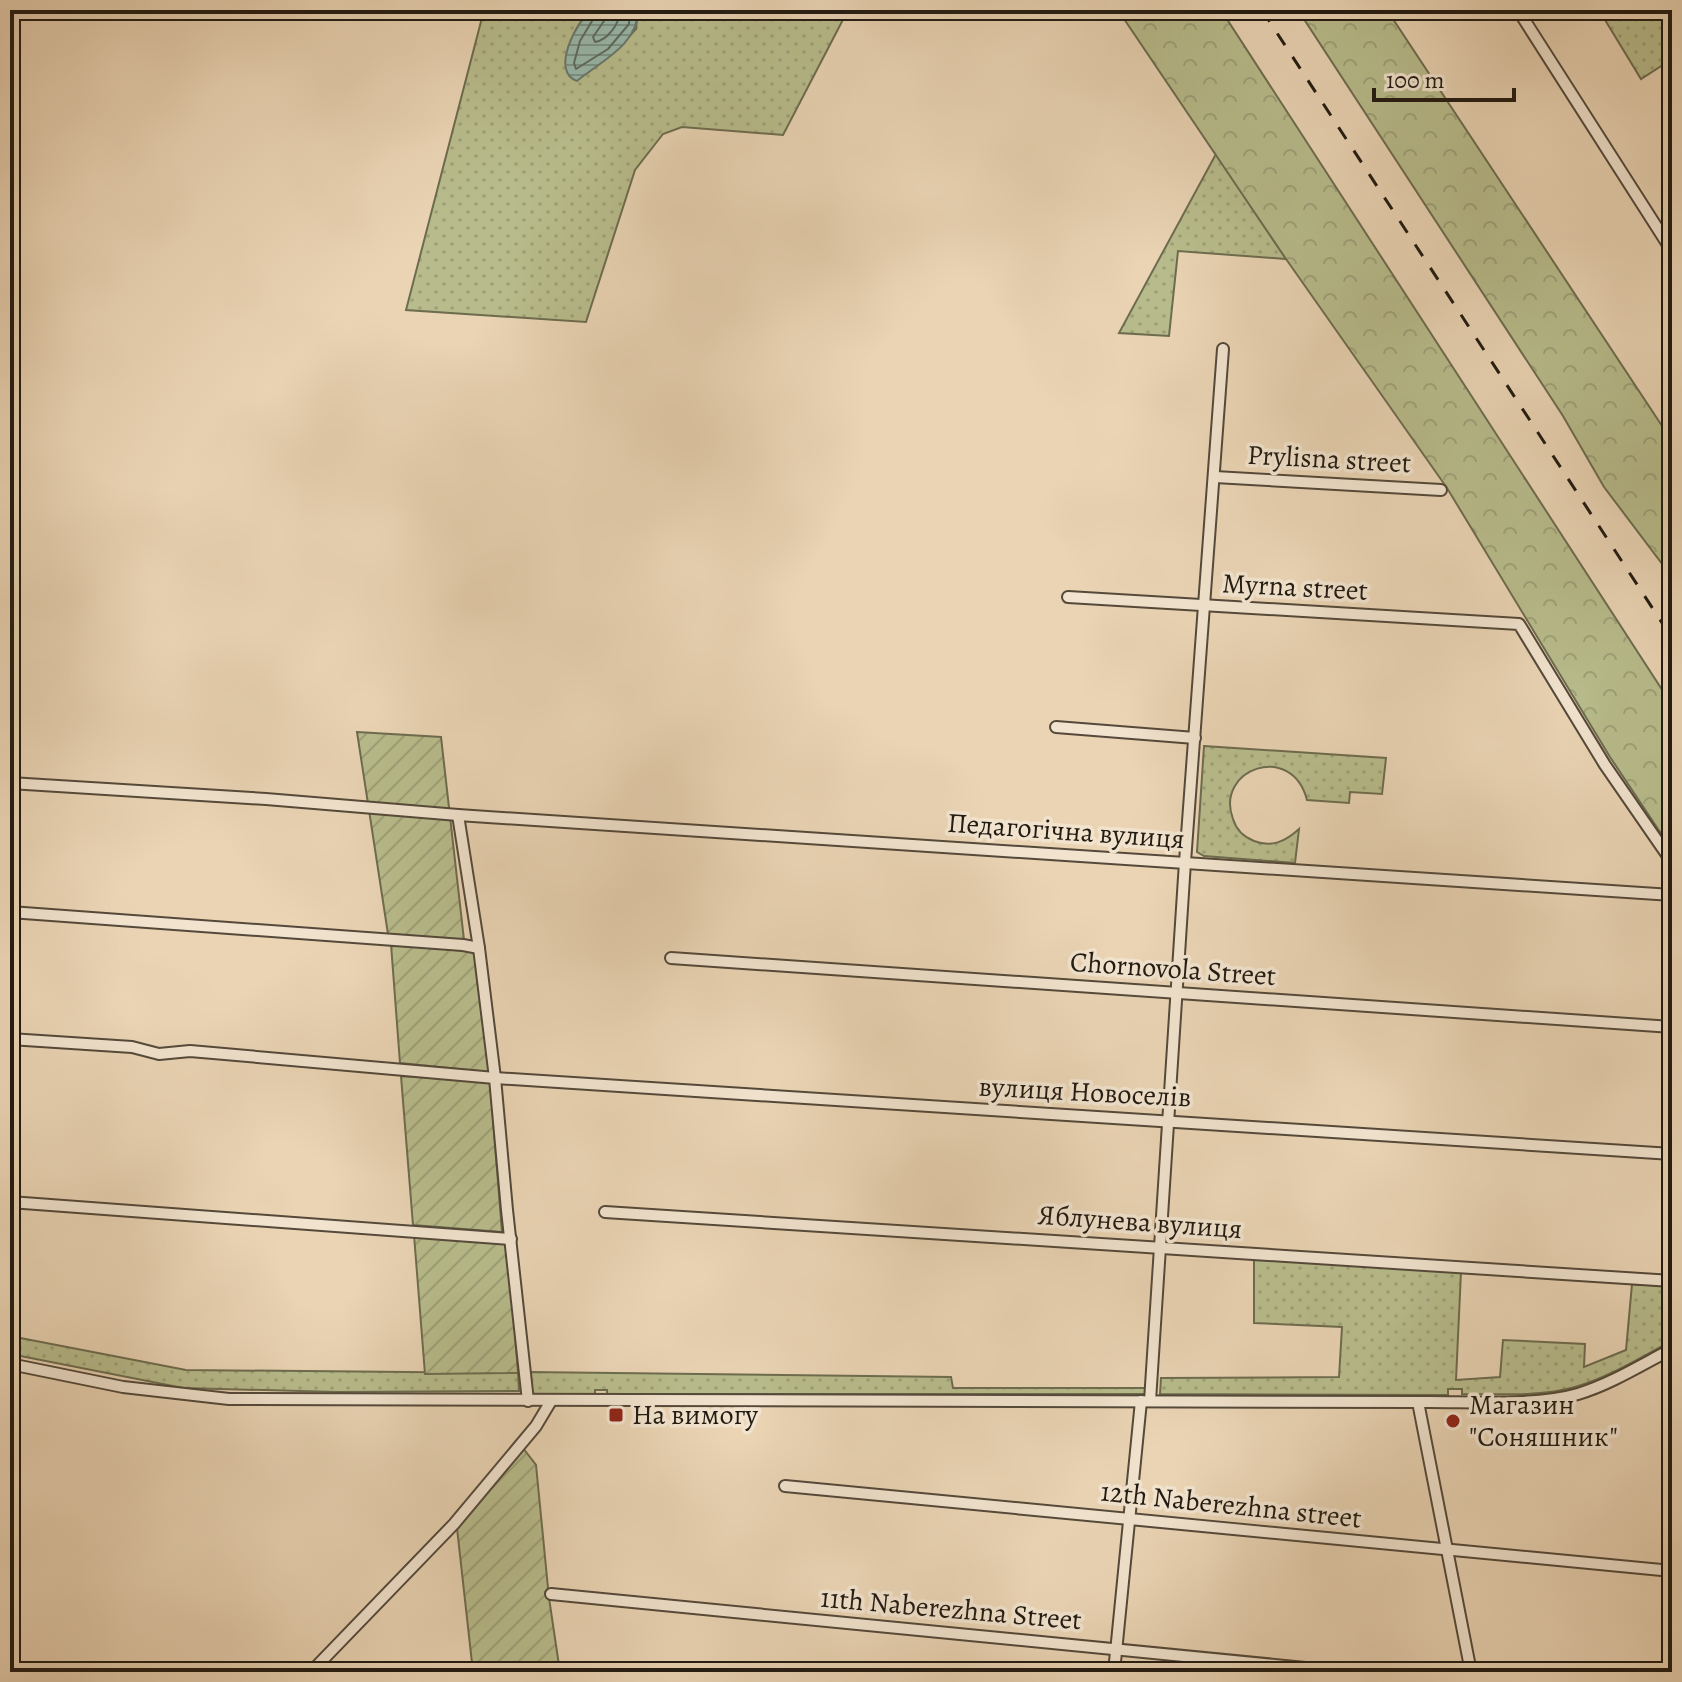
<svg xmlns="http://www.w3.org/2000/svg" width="1682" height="1682" font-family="Alegreya,serif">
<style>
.grass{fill:url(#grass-dots);stroke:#6d6c4f;stroke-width:2}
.forest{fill:url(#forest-crowns);stroke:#6d6c4f;stroke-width:2}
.garden{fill:url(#garden-furrows);stroke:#6d6c4f;stroke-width:2}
.water{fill:url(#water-rules);stroke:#69796e;stroke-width:2}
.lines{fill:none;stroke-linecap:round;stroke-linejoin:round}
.shore{stroke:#5d6a5e;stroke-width:2}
.minor-casing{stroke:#54493a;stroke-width:14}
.minor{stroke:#f1e3ce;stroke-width:10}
.rail{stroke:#221b12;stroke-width:3;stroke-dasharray:14 14;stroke-linecap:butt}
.poi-dot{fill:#8f2418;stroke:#f1e3ce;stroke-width:3}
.labels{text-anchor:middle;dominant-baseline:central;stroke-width:7;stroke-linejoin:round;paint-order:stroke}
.street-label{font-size:28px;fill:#221b12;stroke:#f1e3ce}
.poi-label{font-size:28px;fill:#221b12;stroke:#f1e3ce;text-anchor:start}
</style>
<defs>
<pattern id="grass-dots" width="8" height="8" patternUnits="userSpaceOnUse" patternTransform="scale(2)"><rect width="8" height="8" fill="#b8bc8c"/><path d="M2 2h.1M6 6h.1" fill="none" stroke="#9ea178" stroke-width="1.8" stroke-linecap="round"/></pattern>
<pattern id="forest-crowns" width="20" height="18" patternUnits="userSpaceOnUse" patternTransform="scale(2)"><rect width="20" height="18" fill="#b8bc8c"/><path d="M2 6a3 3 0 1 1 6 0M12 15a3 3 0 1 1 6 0" fill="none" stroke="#9ea178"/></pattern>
<pattern id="garden-furrows" width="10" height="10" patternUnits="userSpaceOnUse" patternTransform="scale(2)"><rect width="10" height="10" fill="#b8bc8c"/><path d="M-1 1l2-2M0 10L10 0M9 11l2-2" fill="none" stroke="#9ea178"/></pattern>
<pattern id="water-rules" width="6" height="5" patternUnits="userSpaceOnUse" patternTransform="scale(2)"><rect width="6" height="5" fill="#98b8ab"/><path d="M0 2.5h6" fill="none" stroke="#7c958a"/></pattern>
</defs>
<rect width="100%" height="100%" fill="#ead4b4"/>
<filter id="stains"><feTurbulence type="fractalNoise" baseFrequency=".0025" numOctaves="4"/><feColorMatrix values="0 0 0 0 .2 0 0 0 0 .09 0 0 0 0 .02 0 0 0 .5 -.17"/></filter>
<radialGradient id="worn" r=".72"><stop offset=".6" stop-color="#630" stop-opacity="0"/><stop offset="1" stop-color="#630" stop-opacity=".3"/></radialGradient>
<g class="grass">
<path d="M 484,10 L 593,10 C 576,20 570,43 566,62 L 586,74 L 623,43 L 636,29 L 638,10 L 848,10 L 783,135 L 682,127 L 663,134 L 635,170 L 586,322 L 406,310 Z"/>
<polygon points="1599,10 1672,10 1672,59 1641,79"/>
<polygon points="1216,154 1286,259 1178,251 1169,336 1119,333"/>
<path d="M 1204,746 L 1386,758 L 1382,794 L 1350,792 L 1349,803 L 1307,800 C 1292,741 1214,769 1233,819 C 1236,829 1244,837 1254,841 C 1272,848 1286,841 1299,829 L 1295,863 L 1204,856 L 1197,852 Z"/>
<path d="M 1254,1258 L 1461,1272 L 1456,1380 L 1500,1377 L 1503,1340 L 1585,1344 L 1584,1367 L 1626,1350 L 1632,1284 L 1672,1286 L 1672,1341 C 1641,1357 1610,1377 1575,1387 C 1540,1397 1499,1394 1462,1394 L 1462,1389 L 1448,1389 L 1448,1395 L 1160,1394 L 1161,1378 L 1339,1377 L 1342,1327 L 1254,1323 Z"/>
<polygon points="10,1336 186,1370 518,1373 519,1391 337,1392 183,1388 10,1354"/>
<polygon points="529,1372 951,1377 953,1388 1146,1388 1145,1394 607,1394 607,1390 595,1390 595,1394 532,1394"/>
</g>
<g class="forest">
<polygon points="1118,10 1221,10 1672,705 1672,850 1610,757 1447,488 1286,259"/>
<polygon points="1298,10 1387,10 1672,441 1672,577 1604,487 1563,416"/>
</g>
<g class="garden">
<polygon points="357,732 441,737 464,940 388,934"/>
<polygon points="391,944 476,952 489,1072 400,1063"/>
<polygon points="401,1076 490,1082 502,1232 413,1225"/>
<polygon points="414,1235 508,1244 518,1373 425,1374"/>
<polygon points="523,1448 536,1465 549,1598 560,1672 473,1672 457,1528"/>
</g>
<path class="water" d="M 593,10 L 638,10 C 638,45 601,61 577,81 C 550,72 576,20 593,10 Z"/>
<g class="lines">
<g class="shore">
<polyline points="596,10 595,16 580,41 574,63 576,69 608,49 629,24 630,10"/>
<path d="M 606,10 L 604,21 L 593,37 L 595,42 C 608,40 620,23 620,10"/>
</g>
<g class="minor-casing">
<g id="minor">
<polyline points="1518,10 1672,251"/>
<polyline points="1215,477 1441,490"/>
<polyline points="1068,597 1519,624 1605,765 1672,862"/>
<polyline points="1056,727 1195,738"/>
<polyline points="10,783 266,799 458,815 1672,895"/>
<polyline points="458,815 479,948 495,1078 507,1210 528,1401"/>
<polyline points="10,912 463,945 479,948"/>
<polyline points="671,958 1672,1027"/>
<polyline points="10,1039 132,1047 159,1054 190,1051 495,1078 1672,1154"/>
<polyline points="10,1202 511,1239"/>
<polyline points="605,1212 1672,1281"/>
<path d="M 10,1364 L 123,1387 L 229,1399 L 1418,1402 C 1465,1401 1533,1407 1578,1394 C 1611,1384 1641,1365 1672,1349"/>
<polyline points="1150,1401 1185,862 1223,349"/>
<polyline points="1418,1402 1471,1672"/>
<polyline points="785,1486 1672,1571"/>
<polyline points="551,1594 1347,1672"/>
<polyline points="311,1672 454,1524 536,1426 551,1401"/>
<polyline points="1114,1672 1141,1401"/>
</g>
</g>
<use href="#minor" class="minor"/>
<polyline class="rail" points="1262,10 1672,638"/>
</g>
<g class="poi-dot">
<rect x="608" y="1407" width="16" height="16" rx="4"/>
<circle cx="1453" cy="1421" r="8"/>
</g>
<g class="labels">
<g class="street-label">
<text transform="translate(1329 459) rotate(3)">Prylisna street</text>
<text transform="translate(1295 587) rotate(3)">Myrna street</text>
<text transform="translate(1066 831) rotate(4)">Педагогічна вулиця</text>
<text transform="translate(1173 969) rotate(4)">Chornovola Street</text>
<text transform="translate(1085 1092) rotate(3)">вулиця Новоселів</text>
<text transform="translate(1140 1222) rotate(4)">Яблунева вулиця</text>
<text transform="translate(1231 1505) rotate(6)">12th Naberezhna street</text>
<text transform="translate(951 1609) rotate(5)">11th Naberezhna Street</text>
</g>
<g class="poi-label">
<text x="1469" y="1405">Магазин<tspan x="1469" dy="32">"Соняшник"</tspan></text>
<text x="632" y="1415">На вимогу</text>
</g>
</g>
<rect width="1682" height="1682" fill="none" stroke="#ead4b4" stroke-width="40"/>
<rect x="12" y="12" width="1658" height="1658" fill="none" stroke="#221b12" stroke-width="4"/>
<rect x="20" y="20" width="1642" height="1642" fill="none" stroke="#221b12" stroke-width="2"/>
<path d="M1374 88v12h140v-12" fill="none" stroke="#221b12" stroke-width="4"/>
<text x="1386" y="88" font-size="24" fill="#221b12" stroke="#f1e3ce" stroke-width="6" paint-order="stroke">100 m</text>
<rect width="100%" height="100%" filter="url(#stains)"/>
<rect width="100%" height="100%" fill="url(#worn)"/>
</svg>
